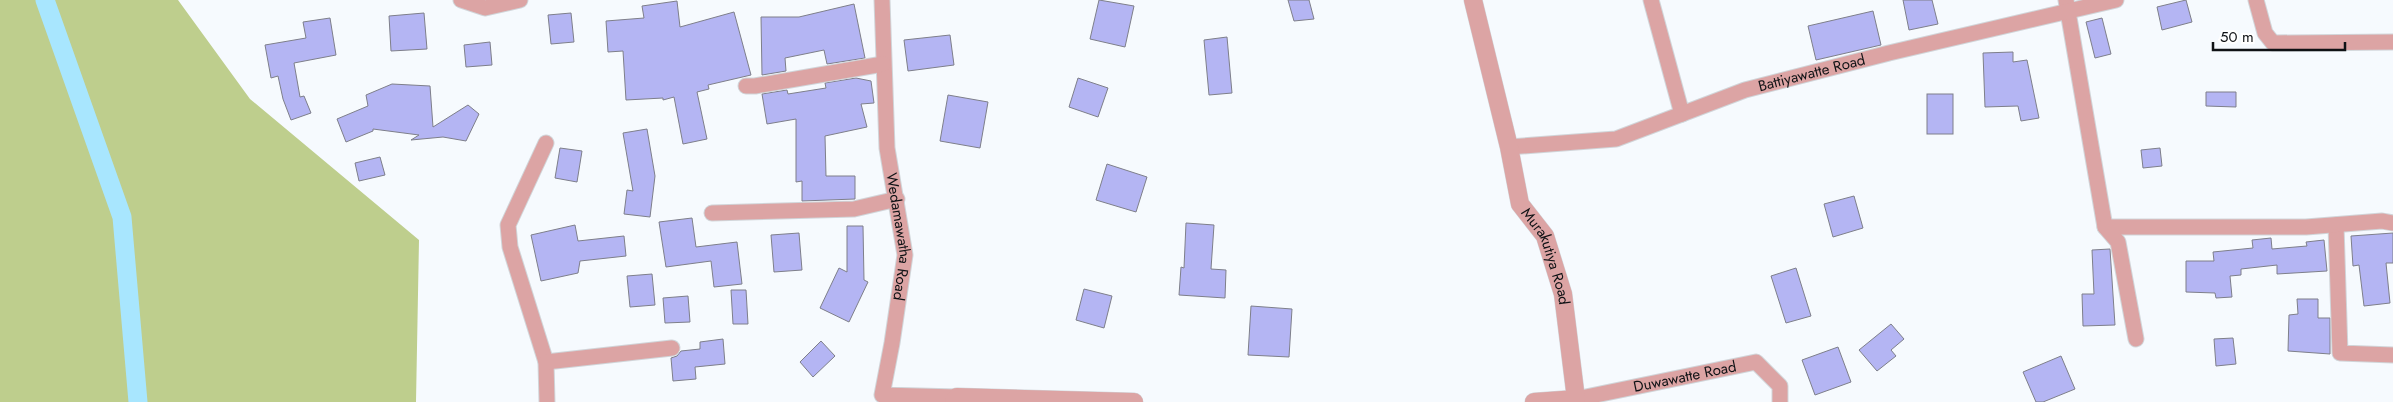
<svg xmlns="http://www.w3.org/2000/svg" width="2393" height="402" font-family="Jost,sans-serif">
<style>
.green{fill:#bece8d}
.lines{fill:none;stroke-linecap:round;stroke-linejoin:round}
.canal{stroke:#a8e6fe;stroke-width:19}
.building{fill:#b4b5f3;stroke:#7e7f8a}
.minor-casing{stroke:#d1d5d9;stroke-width:17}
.tertiary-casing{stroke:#d1d5d9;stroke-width:19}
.minor{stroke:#dca4a4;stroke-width:15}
.tertiary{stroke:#dca4a4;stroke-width:18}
.labels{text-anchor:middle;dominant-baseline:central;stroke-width:4;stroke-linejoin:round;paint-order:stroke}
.street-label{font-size:15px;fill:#0f1215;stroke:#fff}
</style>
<rect width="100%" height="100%" fill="#f6fafe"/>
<polygon class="green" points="0,0 178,0 250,99 419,240 416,402 0,402"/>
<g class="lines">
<polyline class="canal" points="45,0 122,217 138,402"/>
</g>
<g class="building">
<polygon points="1099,0 1134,6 1125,47 1090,39"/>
<polygon points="1288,0 1309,0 1314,19 1294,21"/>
<polygon points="1903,0 1932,0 1938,24 1909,30"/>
<polygon points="2186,0 2192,22 2162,30 2157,7"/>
<polygon points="677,1 680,27 734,12 751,75 708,85 709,89 697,92 707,139 683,144 674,97 663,100 663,98 626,100 623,51 608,52 606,21 644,18 642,6"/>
<polygon points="854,4 865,58 827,64 824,50 785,58 786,71 762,75 761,17 799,17"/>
<polygon points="1873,11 1881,45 1816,60 1808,26"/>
<polygon points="424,13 427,49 391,51 389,16"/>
<polygon points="571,13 574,42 551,44 548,15"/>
<polygon points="330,18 336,55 294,63 300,97 304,96 311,113 291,120 283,99 278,76 271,78 265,45 306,38 303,22"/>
<polygon points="2102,18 2111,54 2095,58 2086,22"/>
<polygon points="950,35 954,65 908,71 904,40"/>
<polygon points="1227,37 1232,93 1209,95 1204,40"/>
<polygon points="490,42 492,65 466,67 464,45"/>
<polygon points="2013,52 2013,62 2027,60 2039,118 2021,121 2018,106 1985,107 1983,53"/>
<polygon points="856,78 871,81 874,103 861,104 867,127 825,136 826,176 855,176 855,199 802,201 802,181 796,182 796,119 767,124 762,94 787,90 788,94 826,88 825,83"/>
<polygon points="1078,78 1108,88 1098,117 1069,107"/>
<polygon points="392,84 430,86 433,127 468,105 479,114 466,141 443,137 411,140 419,135 373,129 373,131 346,142 337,119 368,106 366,95"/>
<polygon points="2206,92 2236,92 2236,107 2206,106"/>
<rect x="1927" y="94" width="26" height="40"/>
<polygon points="948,95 988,102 980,148 940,141"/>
<polygon points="647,129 655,176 650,217 624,214 627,190 633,191 623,133"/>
<polygon points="560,148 582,151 577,182 555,178"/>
<polygon points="2160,148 2162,166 2143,168 2141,150"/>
<polygon points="380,157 385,175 359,181 355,163"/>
<polygon points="1107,164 1147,177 1136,212 1096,200"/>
<polygon points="1854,196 1863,228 1833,237 1824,204"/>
<polygon points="692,218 696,247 737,242 742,284 714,287 711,261 666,267 659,222"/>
<polygon points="1186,223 1214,225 1211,269 1226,270 1225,298 1179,295 1181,267 1184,268"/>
<polygon points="575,225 578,241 624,236 626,256 580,261 578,273 541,281 531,235"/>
<polygon points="847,226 863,226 864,280 868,282 849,322 820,308 839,268 847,272"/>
<polygon points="799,233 802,270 774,272 771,235"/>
<polygon points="2393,233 2393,263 2386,263 2390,303 2364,306 2359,265 2353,266 2351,236"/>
<polygon points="2271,238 2272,249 2307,246 2306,242 2324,240 2327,271 2277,274 2277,265 2241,269 2241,275 2230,276 2232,297 2216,298 2215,293 2186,292 2186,261 2214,261 2213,252 2253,248 2252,240"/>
<polygon points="2110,249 2115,325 2083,326 2082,294 2094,294 2092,250"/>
<polygon points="1796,268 1811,316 1786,323 1771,276"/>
<polygon points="652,274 655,305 630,307 627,276"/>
<polygon points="1084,289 1112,296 1104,328 1076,320"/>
<polygon points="731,290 746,290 748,324 733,324"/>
<polygon points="688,296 690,322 665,323 663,298"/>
<polygon points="2297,299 2318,299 2318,318 2330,318 2330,354 2288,351 2289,315 2298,314"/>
<polygon points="1251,306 1292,309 1289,357 1248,355"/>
<polygon points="1891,324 1904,339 1891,350 1896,356 1877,371 1859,350"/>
<polygon points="2233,338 2236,364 2216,366 2214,339"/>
<polygon points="723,339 725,364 695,367 696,379 673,381 671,358 677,356 681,351 700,349 700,342"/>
<polygon points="821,341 835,356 813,377 800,362"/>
<polygon points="1838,347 1851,382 1815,395 1802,360"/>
<polygon points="2061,356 2075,389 2043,402 2036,402 2023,372"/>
</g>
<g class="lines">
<g class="minor-casing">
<g id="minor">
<polyline points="461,0 485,8 520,0"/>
<path id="s1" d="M 882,0 L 887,148 L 905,255 L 892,343 L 882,395 L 957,397"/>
<polyline points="1651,0 1682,114"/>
<polyline points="2066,0 2105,227 2118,242 2136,339"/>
<polyline points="2256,0 2265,33 2273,43 2393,42"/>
<polyline points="746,86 755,86 883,64"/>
<polyline points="546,143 508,225 510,247 546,362 547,402"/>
<path id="s2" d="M 1509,147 L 1616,139 L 1745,90 L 1889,53 L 2116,0"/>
<polyline points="712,213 854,209 897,199"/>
<polyline points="2336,225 2340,353 2393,355"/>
<polyline points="2105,227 2306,227 2382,221 2393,223"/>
<polyline points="546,362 672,348"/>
<path id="s3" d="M 1576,399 L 1756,362 L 1780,386 L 1780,402"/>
</g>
</g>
<g class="tertiary-casing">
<g id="tertiary">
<path id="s4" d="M 1473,0 L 1509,147 L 1520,204 L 1545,236 L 1563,294 L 1576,399 L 1534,402"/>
<polyline points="954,402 957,397 1134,402"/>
</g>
</g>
<use href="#minor" class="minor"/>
<use href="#tertiary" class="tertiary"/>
</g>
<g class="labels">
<g class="street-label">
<text stroke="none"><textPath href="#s2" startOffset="314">Battiyawatte Road</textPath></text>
<text stroke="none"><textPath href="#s1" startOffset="238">Wedamawatha Road</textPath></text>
<text stroke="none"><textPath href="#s4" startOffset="269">Murakutiya Road</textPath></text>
<text stroke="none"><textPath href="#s3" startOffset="111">Duwawatte Road</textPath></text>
</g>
</g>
<path d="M2213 42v8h132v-8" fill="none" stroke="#0f1215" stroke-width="2.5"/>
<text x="2220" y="42" font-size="15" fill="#0f1215" stroke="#ffffff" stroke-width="4" paint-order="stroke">50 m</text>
</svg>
